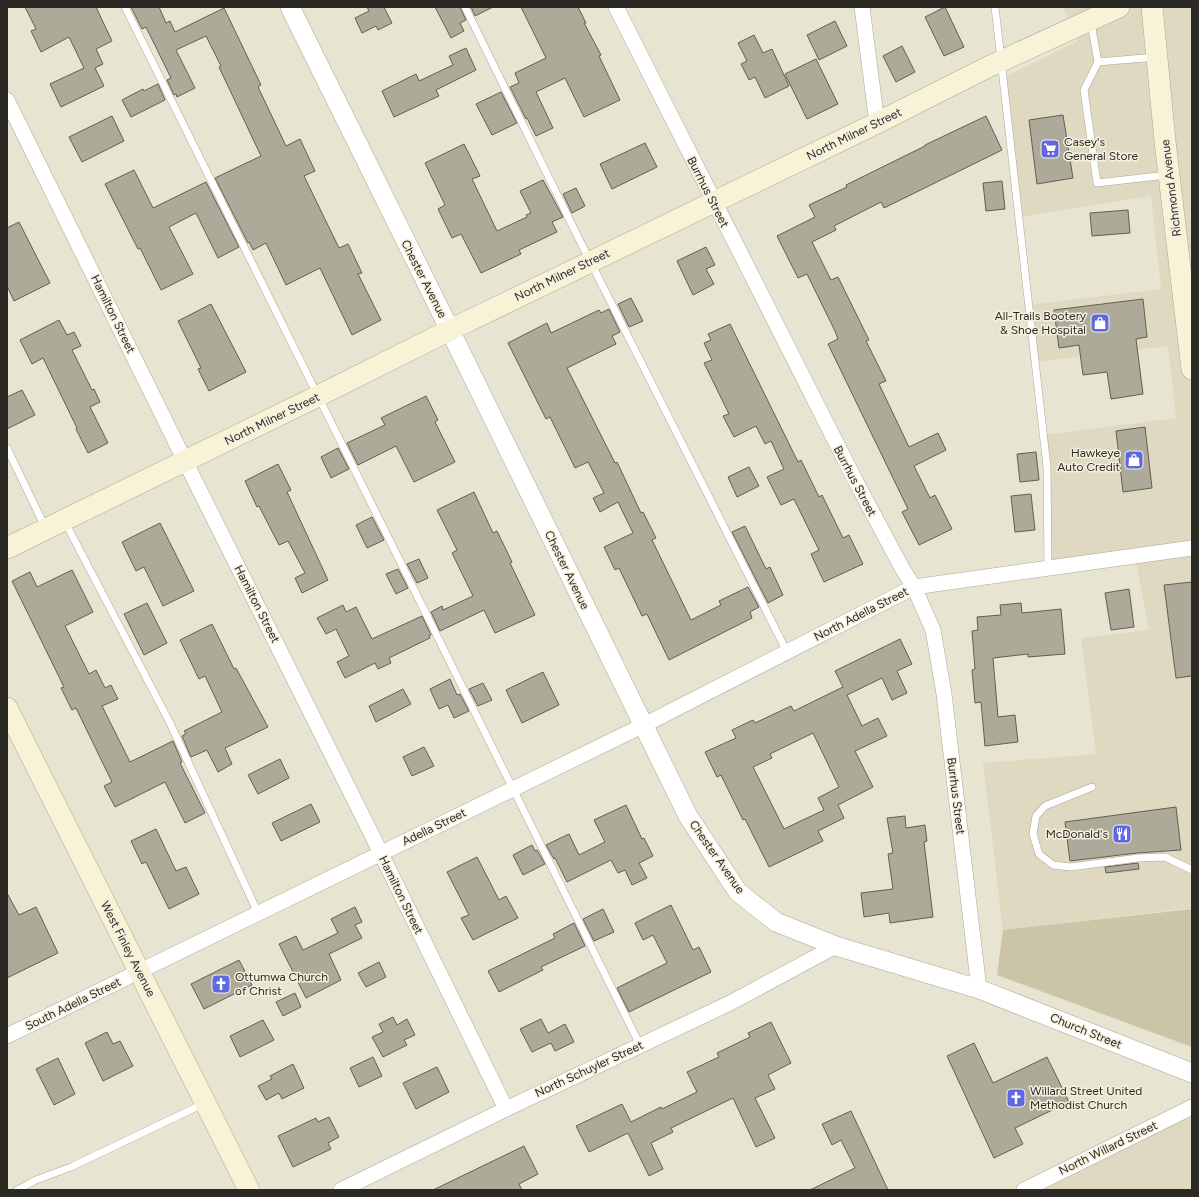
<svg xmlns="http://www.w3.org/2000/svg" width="1199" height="1197" font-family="Figtree,sans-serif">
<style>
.built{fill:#dfd9c1}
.green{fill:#ccc4a7}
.building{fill:#aeaa99;stroke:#635f50;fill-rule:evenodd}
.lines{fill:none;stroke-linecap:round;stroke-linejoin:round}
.service-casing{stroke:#aba796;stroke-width:8}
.minor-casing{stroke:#aba796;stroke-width:16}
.tertiary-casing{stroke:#aba796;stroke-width:20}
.secondary-casing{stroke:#aba796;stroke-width:22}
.service{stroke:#fff;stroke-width:7}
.minor{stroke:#fff;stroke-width:15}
.tertiary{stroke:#fff;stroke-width:19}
.secondary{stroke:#f8f2d7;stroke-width:21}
.labels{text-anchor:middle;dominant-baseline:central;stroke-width:3;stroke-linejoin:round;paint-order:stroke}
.street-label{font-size:12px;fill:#2b2923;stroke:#f5f1df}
.poi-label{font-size:12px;fill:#2b2923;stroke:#f5f1df;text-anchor:start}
</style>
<rect width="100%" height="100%" fill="#e8e4d2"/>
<g class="built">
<polygon points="1063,7 1192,7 1192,908 1003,930 983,763 1096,754 1081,638 1149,630 1135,556 1048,568 1043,435 1176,418 1168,346 1035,362 1029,305 1161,289 1151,196 1019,217 1003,78 1078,41"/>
<polygon points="1192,1107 1192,1190 1024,1190"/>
</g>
<polygon class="green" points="1192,909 1192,1047 997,975 1003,930"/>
<g class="building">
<polygon points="25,7 96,7 112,41 96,49 103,64 95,68 104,86 61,107 50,84 84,68 69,37 41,52 31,31 36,29"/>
<polygon points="131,7 159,7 166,23 170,21 175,32 224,8 261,85 258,87 286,146 300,139 315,171 304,176 339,248 348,244 362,273 358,274 381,320 352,335 320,268 286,285 266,243 253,250 249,242 248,243 215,178 261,156 219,67 221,66 206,36 176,50 195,88 177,97 176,94 174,95 167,80 171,78 146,27 142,29"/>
<polygon points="367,7 384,7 392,23 378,30 376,26 362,33 355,18 369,11"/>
<polygon points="435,7 460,7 466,20 460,23 464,31 451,38"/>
<polygon points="471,7 493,7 475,16"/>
<polygon points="521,7 578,7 586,23 584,23 601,55 599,56 620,100 584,117 565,78 536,92 553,128 536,136 527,118 526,119 510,87 519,83 515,73 546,58"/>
<polygon points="945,7 964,47 944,56 925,17"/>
<polygon points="835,21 847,46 819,60 807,35"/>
<polygon points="754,35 763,53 772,49 789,86 765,98 755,77 749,80 741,64 747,61 738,43"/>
<polygon points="902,46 915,72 896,82 883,56"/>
<polygon points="466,48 476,70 436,90 439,96 394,117 382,91 416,74 419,81 453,65 449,56"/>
<polygon points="816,59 838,104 807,119 785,74"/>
<polygon points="158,84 165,100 131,117 122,100 143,89 144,91"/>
<polygon points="501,92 517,123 492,135 476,104"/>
<polygon points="1063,115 1073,178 1037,184 1029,120"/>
<polygon points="112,116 124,141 82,162 69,137"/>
<polygon points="986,116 1002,150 884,208 881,202 834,226 836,230 812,242 831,280 838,277 869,340 866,341 886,381 879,384 909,447 938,433 946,450 914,466 930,498 935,495 952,529 919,545 902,512 908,509 828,344 838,339 835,331 807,274 798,278 777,236 815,217 809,205 847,187 846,185 925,146 925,145"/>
<polygon points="645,143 657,167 612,189 600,164"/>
<polygon points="464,144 480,176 472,179 497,231 527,217 526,215 531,213 520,191 543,180 563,217 552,222 557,232 519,250 521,254 481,273 461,234 452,238 438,209 445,205 425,163"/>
<polygon points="134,170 153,208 206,182 239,247 218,258 196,213 169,227 193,274 161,290 140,248 138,249 105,184"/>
<polygon points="1002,181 1005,209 986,211 983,183"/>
<polygon points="576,188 585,206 572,213 563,194"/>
<polygon points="1128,210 1130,233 1092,236 1090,213"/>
<polygon points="19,222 50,283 14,301 7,286 7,228"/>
<polygon points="706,247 715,265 706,269 714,284 693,295 677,261"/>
<polygon points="631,298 643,321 629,327 618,304"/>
<polygon points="1143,299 1147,337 1136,339 1143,394 1111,399 1107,372 1083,375 1079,345 1059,348 1054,310"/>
<polygon points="211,304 246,372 209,391 198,369 201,368 178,321"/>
<polygon points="609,309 620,332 612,336 616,344 567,368 615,463 617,462 641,513 643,512 656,538 652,540 691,620 721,605 719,601 748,587 759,607 750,612 752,618 669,660 647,614 642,616 619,568 615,570 604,547 633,533 618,502 600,512 593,498 604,493 588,462 575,468 550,417 546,419 508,343 547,323 551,333 599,310 601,313"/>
<polygon points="59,320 67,335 74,332 81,346 72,350 92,390 94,389 100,402 90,407 108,443 88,453 76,429 77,428 43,358 32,364 20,340"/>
<polygon points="730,324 798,462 801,460 819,497 822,495 843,538 849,535 863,564 824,582 811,554 819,550 794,499 781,505 767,477 784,469 771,441 765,444 756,426 734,437 723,416 729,414 704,363 712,360 704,343 711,340 708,334"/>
<polygon points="22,390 35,415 7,429 7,397"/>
<polygon points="426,396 438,420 435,422 455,462 414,482 396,446 358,465 347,443 385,425 381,418"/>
<polygon points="1145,427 1152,488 1123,492 1116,431"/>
<polygon points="338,448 349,469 331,478 321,457"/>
<polygon points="1036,452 1039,480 1020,482 1017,454"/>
<polygon points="278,464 291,490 287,492 328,580 302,593 295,578 305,573 288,541 279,545 259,506 257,507 245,481"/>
<polygon points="749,467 759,486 737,497 728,477"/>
<polygon points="474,492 493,533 497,531 512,562 510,563 535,615 495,633 484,610 440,631 431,612 442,606 443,610 473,596 452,553 457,550 437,510"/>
<polygon points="1031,494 1035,530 1015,532 1011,496"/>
<polygon points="372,517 384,540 367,548 356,525"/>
<polygon points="160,523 194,591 163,606 144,567 136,571 122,542"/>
<polygon points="745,526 766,569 770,567 783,595 768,603 732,532"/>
<polygon points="419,559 428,578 417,583 407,564"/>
<polygon points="398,569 408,588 396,594 386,574"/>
<polygon points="72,570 93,612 65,626 89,674 96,670 105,688 111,685 118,699 102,706 130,762 173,741 182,762 180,763 205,813 185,823 165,782 115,807 104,786 112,782 76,708 72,710 61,688 64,687 12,581 30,572 37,587"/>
<polygon points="1192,582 1192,676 1176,678 1164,585"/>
<polygon points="1129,589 1134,627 1111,630 1105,593"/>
<polygon points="147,603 167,643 144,655 124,614"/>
<polygon points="1021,603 1022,613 1061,609 1065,654 1028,657 1028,654 993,658 998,717 1015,715 1018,742 985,746 981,702 975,703 972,670 975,669 972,631 978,630 977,617 1001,615 1000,605"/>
<polygon points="343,605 346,612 356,607 372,639 422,616 431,635 429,636 430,638 389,658 391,663 378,669 375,663 345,678 337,662 349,656 336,629 326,634 317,618"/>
<polygon points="212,624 234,669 236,668 268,727 225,748 232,764 218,772 207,750 191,757 182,736 186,734 184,731 222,712 205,676 199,679 180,640"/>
<path d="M 900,639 L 912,664 L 897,671 L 907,693 L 892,700 L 882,678 L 847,695 L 862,726 L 878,718 L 887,736 L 855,751 L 873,787 L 838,805 L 844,818 L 818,831 L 823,841 L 769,867 L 745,819 L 743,820 L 721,775 L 717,777 L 705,752 L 736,738 L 732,730 L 753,720 L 755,723 L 791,706 L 794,711 L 843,687 L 835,671 ZM 813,733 L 839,787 L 818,798 L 824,810 L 784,829 L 753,767 L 772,758 L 770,754 Z"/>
<polygon points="543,672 559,705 522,723 506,690"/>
<polygon points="450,679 457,695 460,694 469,711 454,718 448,705 439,709 430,689"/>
<polygon points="483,683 492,700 478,706 469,689"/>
<polygon points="403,689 411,704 376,722 369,706"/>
<polygon points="424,747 434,766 412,776 403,757"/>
<polygon points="280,759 289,778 258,794 248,775"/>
<polygon points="311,804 320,822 281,841 272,823"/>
<polygon points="626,805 642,839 644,838 653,856 639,863 647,878 632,885 625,870 618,873 611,860 567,882 555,858 554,859 546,845 569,834 579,855 605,842 594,820"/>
<polygon points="1176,807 1181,850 1137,853 1070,861 1065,822"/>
<polygon points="905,816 906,828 925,825 927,841 924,842 933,917 890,923 889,913 864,917 861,893 893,889 888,854 893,853 887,818"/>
<polygon points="156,829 176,871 186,867 199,894 169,909 146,862 142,864 131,841"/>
<polygon points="532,845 535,851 537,850 545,864 523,875 513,855"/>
<polygon points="477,857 499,900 506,896 518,918 473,940 461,918 469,915 447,872"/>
<polygon points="1138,863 1139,869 1106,873 1105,867"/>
<polygon points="7,893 19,915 36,907 58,953 7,978"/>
<polygon points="671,905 693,950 699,947 711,972 629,1012 617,988 667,963 653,935 643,940 635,923"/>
<polygon points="355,907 362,922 355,925 362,938 329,954 341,980 306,998 279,944 296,936 303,950 338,933 331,919"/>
<polygon points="603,909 614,932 594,941 583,919"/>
<polygon points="574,923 585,946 541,967 543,970 499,992 488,971 555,938 553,934"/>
<polygon points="239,960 252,985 204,1009 191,984"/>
<polygon points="379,962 386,977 366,987 358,973"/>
<polygon points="295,993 301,1007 283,1016 276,1002"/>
<polygon points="393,1017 397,1025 407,1019 415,1035 404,1040 407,1045 383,1057 372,1037 383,1032 379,1024"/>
<polygon points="541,1019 548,1033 565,1024 574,1042 555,1051 551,1043 532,1052 520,1029"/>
<polygon points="263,1020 274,1040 240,1057 230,1036"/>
<polygon points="771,1022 791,1063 768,1075 775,1089 755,1098 775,1138 756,1147 733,1098 671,1128 673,1132 651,1143 663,1169 649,1176 628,1133 589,1152 576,1126 622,1104 631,1122 661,1107 662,1109 697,1092 687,1072 719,1057 717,1053 750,1037 748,1033"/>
<polygon points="107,1032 113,1044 120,1041 133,1066 103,1081 85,1043"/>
<polygon points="974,1043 993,1083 1047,1057 1069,1102 1015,1128 1023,1144 994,1158 947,1056"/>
<polygon points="373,1057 382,1076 359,1087 350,1068"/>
<polygon points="58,1058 75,1094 54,1105 36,1069"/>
<polygon points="293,1064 304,1088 282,1099 279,1093 266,1100 258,1086 272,1079 270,1076"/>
<polygon points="437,1067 449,1092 416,1109 403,1083"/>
<polygon points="851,1111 888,1190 810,1190 855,1168 841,1140 832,1145 822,1124"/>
<polygon points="329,1117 339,1137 328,1143 331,1149 293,1167 278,1136 316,1118 318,1122"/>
<polygon points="524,1146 538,1174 519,1184 522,1190 433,1190"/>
</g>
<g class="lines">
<g class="service-casing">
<g id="service">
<polyline points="125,7 640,1045"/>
<polyline points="465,7 580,241 787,652"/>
<polyline points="995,7 1047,467 1048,568"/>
<polyline points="1091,23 1098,62 1084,90 1097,183 1167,175"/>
<polyline points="1098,62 1156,57"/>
<polyline points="7,448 45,527"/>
<polyline points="65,522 170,723 258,913"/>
<polyline points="1092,787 1045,806 1036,816 1033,834 1039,854 1053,865 1071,867 1138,858 1165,857 1192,870"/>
<polyline points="17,1190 36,1180 71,1167 203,1104"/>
</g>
</g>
<g class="minor-casing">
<g id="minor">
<polyline points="616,7 855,480 902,568 914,587 933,630 944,694 979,989"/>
<polyline points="862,7 877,123"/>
<polyline points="7,100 185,461 369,829 506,1109"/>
<polyline points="7,1036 644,725 914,587 1192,548"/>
<polyline points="341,1190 506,1109 730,1003 836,946"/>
<polyline points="1024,1190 1192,1107"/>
</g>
</g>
<g class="tertiary-casing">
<polyline id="tertiary" points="290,7 440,310 688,816 738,892 776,922 836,946 979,989 1192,1073"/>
</g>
<g class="secondary-casing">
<g id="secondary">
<polyline points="1152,7 1165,141 1192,369"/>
<polyline points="7,548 318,396 450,330 877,123 988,67 1119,7"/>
<polyline points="7,708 249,1190"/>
</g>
</g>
<use href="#service" class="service"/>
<use href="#minor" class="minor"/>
<use href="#tertiary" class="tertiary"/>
<use href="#secondary" class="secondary"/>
</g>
<defs>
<g id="supermarket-square" transform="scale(1)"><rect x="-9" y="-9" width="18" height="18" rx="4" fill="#5f68e0" stroke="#f5f1df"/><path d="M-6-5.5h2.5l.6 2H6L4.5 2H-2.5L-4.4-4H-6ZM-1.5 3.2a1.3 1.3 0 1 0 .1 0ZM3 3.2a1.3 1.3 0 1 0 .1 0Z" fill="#fff"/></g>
<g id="shop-square" transform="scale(1)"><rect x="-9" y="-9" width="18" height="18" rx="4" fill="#5f68e0" stroke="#f5f1df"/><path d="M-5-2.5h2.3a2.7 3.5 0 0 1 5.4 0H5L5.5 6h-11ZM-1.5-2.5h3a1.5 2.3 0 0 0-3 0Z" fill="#fff"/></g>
<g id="restaurant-square" transform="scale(1)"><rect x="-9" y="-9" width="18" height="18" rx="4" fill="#5f68e0" stroke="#f5f1df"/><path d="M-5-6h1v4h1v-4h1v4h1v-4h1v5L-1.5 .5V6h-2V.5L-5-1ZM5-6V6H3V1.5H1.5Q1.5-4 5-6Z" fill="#fff"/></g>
<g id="church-square" transform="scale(1)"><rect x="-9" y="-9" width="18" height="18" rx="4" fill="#5f68e0" stroke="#f5f1df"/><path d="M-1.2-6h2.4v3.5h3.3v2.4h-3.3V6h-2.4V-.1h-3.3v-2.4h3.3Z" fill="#fff"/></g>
</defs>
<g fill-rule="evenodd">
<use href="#supermarket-square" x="1050" y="149"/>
<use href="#shop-square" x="1100" y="323"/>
<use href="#shop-square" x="1134" y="460"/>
<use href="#restaurant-square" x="1122" y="834"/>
<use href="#church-square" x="221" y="984"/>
<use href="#church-square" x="1016" y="1098"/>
</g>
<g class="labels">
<g class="street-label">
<text transform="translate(854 134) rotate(-26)">North Milner Street</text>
<text transform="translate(1171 188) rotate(-97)">Richmond Avenue</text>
<text transform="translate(708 192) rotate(63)">Burrhus Street</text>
<text transform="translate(562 275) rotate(-26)">North Milner Street</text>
<text transform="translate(424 279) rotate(63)">Chester Avenue</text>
<text transform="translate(113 314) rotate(64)">Hamilton Street</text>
<text transform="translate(272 419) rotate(-26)">North Milner Street</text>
<text transform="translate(855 481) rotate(62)">Burrhus Street</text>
<text transform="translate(567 570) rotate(64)">Chester Avenue</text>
<text transform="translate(257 604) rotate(63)">Hamilton Street</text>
<text transform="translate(861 614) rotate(-27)">North Adella Street</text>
<text transform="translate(956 796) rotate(83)">Burrhus Street</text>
<text transform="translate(434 827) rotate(-26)">Adella Street</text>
<text transform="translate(717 857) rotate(55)">Chester Avenue</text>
<text transform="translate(401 895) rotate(64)">Hamilton Street</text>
<text transform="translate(128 949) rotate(63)">West Finley Avenue</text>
<text transform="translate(73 1004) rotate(-26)">South Adella Street</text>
<text transform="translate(1086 1031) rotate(22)">Church Street</text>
<text transform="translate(589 1069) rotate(-25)">North Schuyler Street</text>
<text transform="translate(1108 1148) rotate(-26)">North Willard Street</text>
</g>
<g class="poi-label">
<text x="1064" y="142">Casey's<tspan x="1064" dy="14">General Store</tspan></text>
<text x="1086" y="316" text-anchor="end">All-Trails Bootery<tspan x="1086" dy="14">&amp; Shoe Hospital</tspan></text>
<text x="1120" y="453" text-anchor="end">Hawkeye<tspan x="1120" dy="14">Auto Credit</tspan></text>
<text x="1108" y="834" text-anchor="end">McDonald's</text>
<text x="235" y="977">Ottumwa Church<tspan x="235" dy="14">of Christ</tspan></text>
<text x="1030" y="1091">Willard Street United<tspan x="1030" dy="14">Methodist Church</tspan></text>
</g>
</g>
<rect width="1199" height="1197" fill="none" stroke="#2b2923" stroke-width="16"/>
</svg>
